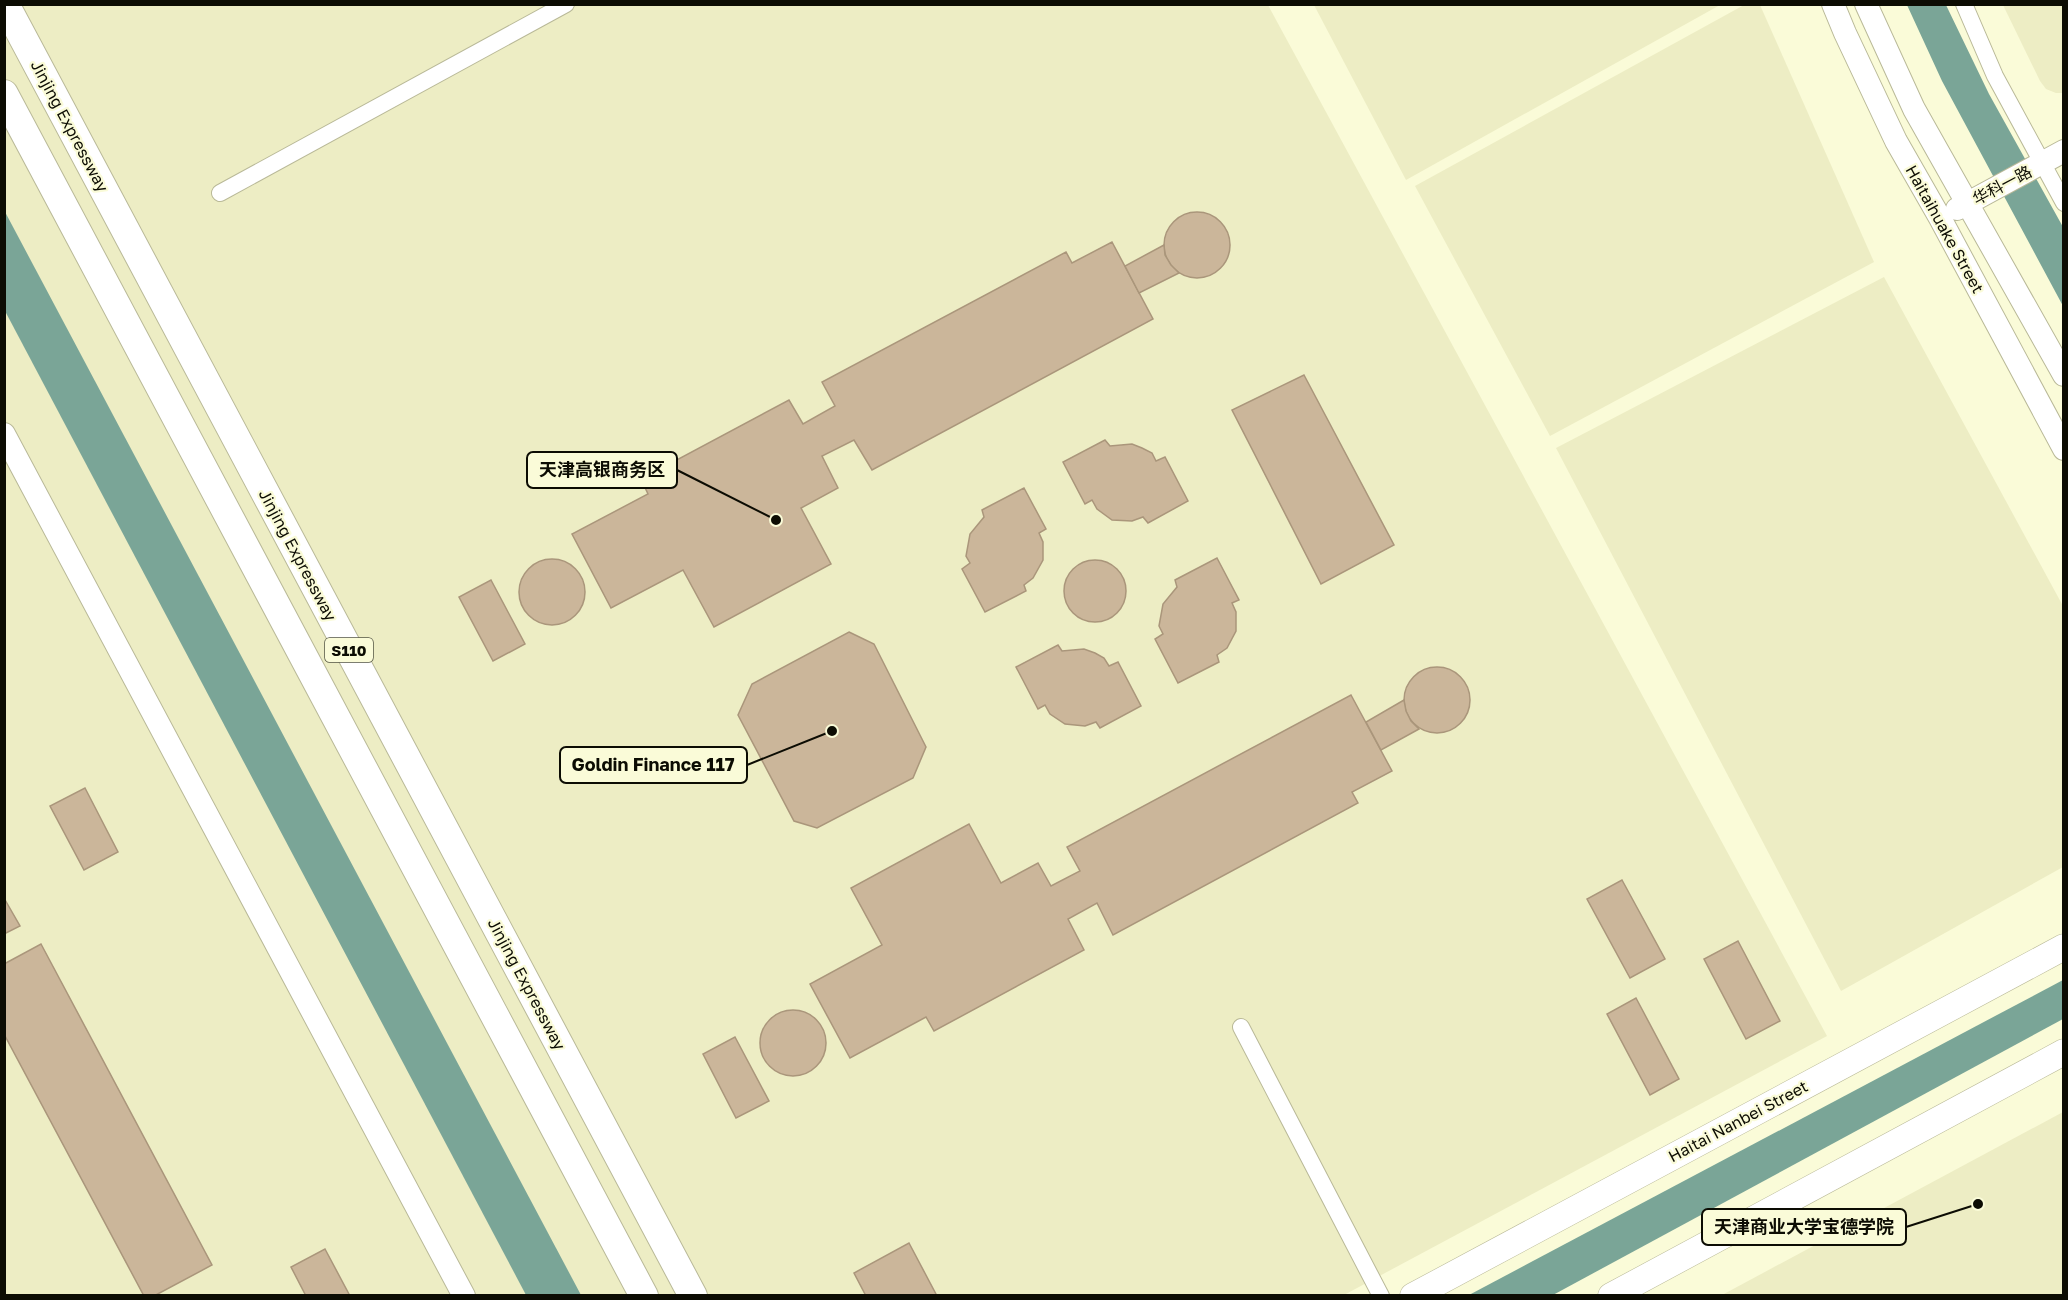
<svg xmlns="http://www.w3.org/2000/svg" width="2068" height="1300" font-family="'Golos Text','Noto Sans SC',sans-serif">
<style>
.built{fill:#ededc4}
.water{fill:#7aa597}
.building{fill:#cbb69a;stroke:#aa967b;stroke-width:1.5}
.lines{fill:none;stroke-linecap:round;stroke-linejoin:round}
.street-casing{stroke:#b9b998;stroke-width:18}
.secondary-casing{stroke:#b9b998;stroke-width:24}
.primary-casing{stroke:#b9b998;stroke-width:27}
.highway-casing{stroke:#b9b998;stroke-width:30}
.street{stroke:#fff;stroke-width:16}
.secondary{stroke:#fff;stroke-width:22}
.primary{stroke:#fff;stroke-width:26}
.highway{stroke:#fff;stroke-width:28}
.labels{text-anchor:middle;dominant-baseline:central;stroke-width:4.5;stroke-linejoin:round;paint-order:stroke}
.shield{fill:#fafbd8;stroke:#535443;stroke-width:1.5}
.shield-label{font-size:15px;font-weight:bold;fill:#0c0c03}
.street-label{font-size:16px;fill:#0c0c03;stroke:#fafbd8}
.leader{fill:none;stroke:#0c0c03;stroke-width:2}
.callout-dot{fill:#0c0c03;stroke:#fafbd8;stroke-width:2}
.callout{fill:#fafbd8;stroke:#0c0c03;stroke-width:2}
.callout-label{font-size:18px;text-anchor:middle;font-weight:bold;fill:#0c0c03}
</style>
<rect width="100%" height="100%" fill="#fafbd8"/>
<g class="built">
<polygon points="5,5 1268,5 1827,1036 1344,1295 5,1296"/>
<polygon points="1314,5 1720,5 1406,180"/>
<polygon points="1744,5 1760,5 1874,262 1550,436 1415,186"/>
<polygon points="2003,5 2063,5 2063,93 2056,93 2046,89 2040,81"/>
<polygon points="1884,277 2063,606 2063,867 1841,991 1556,448"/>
<polygon points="2063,1112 2063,1295 1722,1295"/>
</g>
<g class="water">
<polygon points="1907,5 1946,5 1989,94 2063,227 2063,306 1942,81"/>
<polygon points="4,210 581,1295 526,1295 5,311"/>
<polygon points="2063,980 2063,1019 1553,1295 1469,1295"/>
</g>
<g class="building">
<circle cx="1197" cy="245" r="33"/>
<polygon points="1112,242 1153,319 872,470 854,440 822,456 838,488 801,508 831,564 714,627 683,570 611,608 572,534 648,494 641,479 789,400 803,424 835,406 822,382 1066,252 1072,263"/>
<polygon points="1164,245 1165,255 1171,265 1179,273 1139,293 1125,266"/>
<polygon points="1304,375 1394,545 1321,584 1232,410"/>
<polygon points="1105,440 1110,446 1132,444 1142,448 1152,453 1156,461 1165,457 1188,501 1148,523 1143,517 1132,521 1112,520 1097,509 1092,500 1085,504 1063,462"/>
<polygon points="1024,488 1046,529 1039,533 1043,542 1043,560 1033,578 1024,585 1026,591 985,612 962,569 970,563 966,556 970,534 984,517 982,510"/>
<polygon points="1217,558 1239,600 1232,603 1236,612 1236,631 1227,648 1217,655 1219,662 1178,683 1155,639 1163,634 1159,626 1163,604 1177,587 1175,580"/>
<circle cx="552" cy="592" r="33"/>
<circle cx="1095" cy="591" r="31"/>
<polygon points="491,580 525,644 493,661 459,597"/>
<polygon points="849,632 874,644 926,747 913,778 817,828 794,821 738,715 752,684"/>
<polygon points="1058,645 1062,651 1084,649 1095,653 1104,658 1109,666 1118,662 1141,706 1100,728 1096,722 1085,726 1065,724 1050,714 1045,705 1038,709 1016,667"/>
<circle cx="1437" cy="700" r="33"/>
<polygon points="1351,695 1392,771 1352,792 1358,803 1113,935 1097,903 1068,919 1084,950 934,1031 926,1017 850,1058 810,984 882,945 851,888 969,824 1001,883 1038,863 1051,886 1080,871 1067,847"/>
<polygon points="1404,700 1406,711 1411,721 1419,729 1381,750 1366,722"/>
<polygon points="85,788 118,852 84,870 50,806"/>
<polygon points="1622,880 1665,959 1630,978 1587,899"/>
<polygon points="4,898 20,926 4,934"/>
<polygon points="1738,941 1780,1021 1746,1039 1704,959"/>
<polygon points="41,944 212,1265 154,1296 144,1296 4,1034 4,964"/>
<polygon points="1636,998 1679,1079 1650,1095 1607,1014"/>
<circle cx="793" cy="1043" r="33"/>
<polygon points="735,1037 769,1101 736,1118 703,1054"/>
<polygon points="909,1243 937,1296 866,1296 854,1273"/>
<polygon points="325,1249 350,1296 306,1296 291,1267"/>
</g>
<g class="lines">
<g class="street-casing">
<g id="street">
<polyline points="1964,4 1995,76 2064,203"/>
<polyline points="220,193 566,4"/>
<polyline points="1241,1027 1381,1296"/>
</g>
</g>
<g class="secondary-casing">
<g id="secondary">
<polyline points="1833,4 1845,33 1896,141 1940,218 2064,449"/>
<polyline points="1866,4 1914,109 2064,375"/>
<polyline points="1957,209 2064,151"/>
<polyline points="4,434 464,1296"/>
</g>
</g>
<g class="primary-casing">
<g id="primary">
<polyline points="1413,1296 2064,947"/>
<polyline points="1611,1296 2064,1052"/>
</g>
</g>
<g class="highway-casing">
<g id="highway">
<polyline points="5,4 693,1296"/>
<polyline points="4,94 644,1296"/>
</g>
</g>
<use href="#street" class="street"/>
<use href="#secondary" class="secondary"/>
<use href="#primary" class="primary"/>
<use href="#highway" class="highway"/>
</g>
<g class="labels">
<rect class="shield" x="325" y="638" width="48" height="24" rx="4.5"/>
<g class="shield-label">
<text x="349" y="650">S110</text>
</g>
<g class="street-label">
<text transform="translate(70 126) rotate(62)">Jinjing Expressway</text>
<text transform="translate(2002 185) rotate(-28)">华科一路</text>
<text transform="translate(1945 229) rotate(61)">Haitaihuake Street</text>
<text transform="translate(298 555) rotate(62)">Jinjing Expressway</text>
<text transform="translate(527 984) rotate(62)">Jinjing Expressway</text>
<text transform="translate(1738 1121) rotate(-28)">Haitai Nanbei Street</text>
</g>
</g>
<path class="leader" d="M776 520L677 470M832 731L747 765M1978 1204L1906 1227"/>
<g class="callout-dot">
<circle cx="776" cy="520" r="6"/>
<circle cx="832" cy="731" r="6"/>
<circle cx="1978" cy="1204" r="6"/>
</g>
<g class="callout">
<rect x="527" y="452" width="150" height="36" rx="6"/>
<rect x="560" y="747" width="187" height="36" rx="6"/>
<rect x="1702" y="1209" width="204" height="36" rx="6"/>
</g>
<g class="callout-label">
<text x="602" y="476">天津高银商务区</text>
<text x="653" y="771">Goldin Finance 117</text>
<text x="1804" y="1233">天津商业大学宝德学院</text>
</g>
<rect width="2068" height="1300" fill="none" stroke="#0c0c03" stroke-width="12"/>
</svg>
